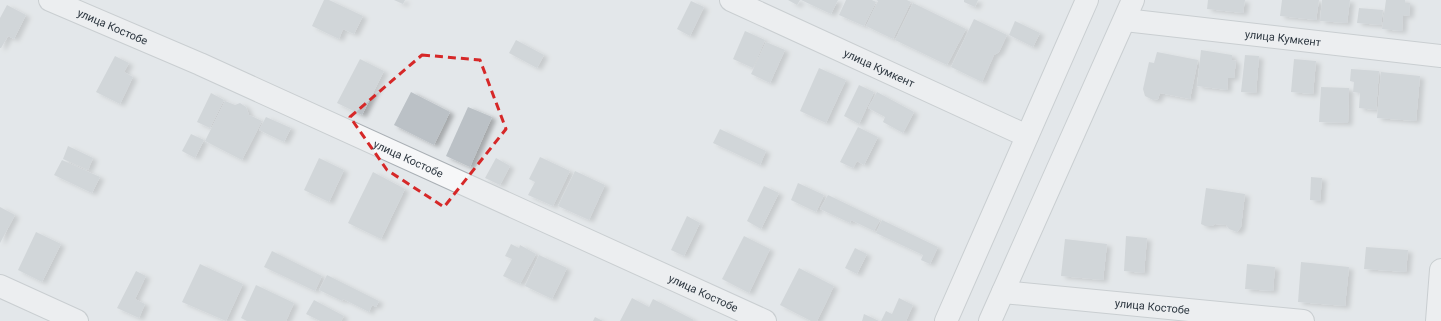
<svg xmlns="http://www.w3.org/2000/svg" width="1441" height="321" font-family="Roboto,sans-serif">
<style>
.building{fill:#bbc1c6;filter:url(#shadow)}
.lines{fill:none;stroke-linecap:round;stroke-linejoin:round}
.street-casing{stroke:#a9afb4;stroke-width:24}
.street{stroke:#f6f7f8;stroke-width:22}
.marked{fill:none;stroke:#d62828;stroke-width:3;stroke-dasharray:8 5;stroke-linejoin:round}
.labels{text-anchor:middle;dominant-baseline:central;stroke-width:3;stroke-linejoin:round;paint-order:stroke}
.street-label{font-size:11px;fill:#2d3740;stroke:#f3f5f7}
</style>
<defs>
<filter id="shadow"><feDropShadow dx="4.5" dy="2.5" stdDeviation="2" flood-color="#0004"/></filter>
</defs>
<rect width="100%" height="100%" fill="#e3e7ea"/>
<g class="building">
<polygon points="324,0 329,0 363,16 354,34 343,29 339,39 312,26"/>
<polygon points="394,0 405,0 403,4"/>
<polygon points="788,0 800,0 797,5"/>
<polygon points="801,0 838,0 831,14"/>
<polygon points="846,0 872,0 876,2 864,26 839,15"/>
<polygon points="876,0 907,0 911,2 893,39 866,26 878,1"/>
<polygon points="964,0 978,0 975,7 964,2"/>
<polygon points="1208,0 1245,0 1243,13 1207,9"/>
<polygon points="1282,0 1319,0 1316,20 1280,16"/>
<polygon points="1322,0 1350,0 1347,23 1320,21"/>
<polygon points="1386,0 1405,0 1405,3 1410,3 1409,16 1403,15 1402,31 1382,29"/>
<polygon points="691,1 704,7 690,36 677,29"/>
<polygon points="913,3 966,29 947,65 895,40"/>
<polygon points="7,5 26,15 14,39 8,36 1,48 0,48 0,18"/>
<polygon points="1359,8 1383,10 1381,25 1357,23"/>
<polygon points="974,19 1007,35 999,52 994,55 982,82 951,67"/>
<polygon points="1015,21 1040,33 1033,47 1009,35"/>
<polygon points="745,31 765,40 753,68 733,59"/>
<polygon points="516,40 544,55 537,68 509,53"/>
<polygon points="766,42 785,50 770,83 751,74"/>
<polygon points="1201,50 1232,55 1232,60 1236,61 1234,78 1228,78 1227,90 1197,86"/>
<polygon points="1157,52 1198,60 1190,99 1160,93 1158,99 1153,100 1145,96 1143,89 1149,62 1154,63"/>
<polygon points="1245,55 1259,56 1256,93 1241,92"/>
<polygon points="115,56 129,63 124,72 133,77 120,104 96,92"/>
<polygon points="360,59 384,71 362,115 337,103"/>
<polygon points="1294,59 1316,61 1313,94 1291,92"/>
<polygon points="819,68 846,80 826,123 800,111"/>
<polygon points="1351,69 1379,71 1376,110 1359,108 1360,93 1353,92 1354,82 1350,81"/>
<polygon points="1381,72 1420,76 1416,121 1377,118"/>
<polygon points="859,85 874,92 859,124 844,116"/>
<polygon points="1321,87 1349,88 1348,123 1319,122"/>
<polygon points="411,92 450,112 434,145 394,125"/>
<polygon points="877,92 914,112 903,133 883,122 885,117 868,108"/>
<polygon points="211,93 224,100 210,128 197,122"/>
<polygon points="225,101 235,105 240,103 246,107 249,115 262,121 242,160 205,141"/>
<polygon points="468,107 492,117 470,167 446,156"/>
<polygon points="266,117 291,128 284,142 259,130"/>
<polygon points="858,127 878,137 864,165 857,161 853,168 840,162"/>
<polygon points="720,129 766,151 760,165 713,143"/>
<polygon points="191,134 204,140 195,158 182,151"/>
<polygon points="68,146 93,158 88,170 63,159"/>
<polygon points="540,157 570,171 553,206 528,195 535,182 529,179"/>
<polygon points="319,158 344,170 329,202 304,190"/>
<polygon points="496,158 510,166 500,185 485,178"/>
<polygon points="62,160 100,177 92,193 54,175"/>
<polygon points="575,171 605,185 589,220 558,206"/>
<polygon points="373,172 405,189 381,239 348,223"/>
<polygon points="1311,177 1322,178 1320,201 1310,200"/>
<polygon points="798,183 824,195 816,212 791,200"/>
<polygon points="764,186 779,193 761,229 747,221"/>
<polygon points="1206,188 1245,194 1241,227 1237,232 1229,229 1226,225 1215,224 1212,226 1205,226 1201,224"/>
<polygon points="828,195 880,220 874,231 851,220 850,223 820,209"/>
<polygon points="0,207 15,215 0,243"/>
<polygon points="687,216 700,223 684,256 671,250"/>
<polygon points="882,220 938,247 930,264 921,260 923,255 876,233"/>
<polygon points="36,232 61,244 42,282 18,270"/>
<polygon points="744,236 770,249 749,293 722,279"/>
<polygon points="1126,236 1147,238 1144,273 1124,271"/>
<polygon points="1065,239 1107,244 1103,280 1061,276"/>
<polygon points="511,244 519,248 520,245 536,254 520,284 503,276 512,259 505,256"/>
<polygon points="1366,247 1408,250 1406,272 1364,269"/>
<polygon points="855,248 867,254 857,274 845,268"/>
<polygon points="272,251 322,276 315,291 264,267"/>
<polygon points="539,255 567,268 552,299 525,286"/>
<polygon points="1301,262 1349,267 1345,306 1298,302"/>
<polygon points="200,264 243,284 226,321 182,302"/>
<polygon points="1247,264 1275,267 1273,291 1245,289"/>
<polygon points="799,268 834,286 817,321 811,321 780,305"/>
<polygon points="136,271 146,276 135,299 145,304 139,318 117,308"/>
<polygon points="327,275 379,301 376,307 372,305 369,312 343,299 342,301 319,290"/>
<polygon points="256,285 294,303 286,321 247,321 241,318"/>
<polygon points="632,298 649,307 653,299 694,320 693,321 620,321"/>
<polygon points="899,298 913,305 906,321 881,321 886,311 892,314"/>
<polygon points="314,300 344,316 341,321 320,321 306,314"/>
<polygon points="864,314 879,321 862,321"/>
<polygon points="595,317 603,321 593,321"/>
</g>
<g class="lines">
<g class="street-casing">
<g id="street">
<path id="s1" d="M 50,0 L 200,64 L 765,321"/>
<path id="s2" d="M 731,0 L 1027,136"/>
<path id="s3" d="M 1125,20 L 1441,56"/>
<polyline points="0,286 77,321"/>
<path id="s4" d="M 1003,292 L 1303,321"/>
<polyline points="946,321 1087,0"/>
<polyline points="990,321 1133,0"/>
<polyline points="1437,321 1441,270"/>
</g>
</g>
<use href="#street" class="street"/>
</g>
<path d="M0 0H1441V321H0ZM 422,55 L 480,60 L 506,129 L 444,207 L 387,170 L 350,117 Z" fill="#e3e7ea" fill-opacity=".55" fill-rule="evenodd"/>
<path class="marked" d="M 422,55 L 480,60 L 506,129 L 444,207 L 387,170 L 350,117 Z"/>
<g class="labels">
<g class="street-label">
<text stroke="none"><textPath href="#s1" startOffset="68">улица Костобе</textPath></text>
<text stroke="none"><textPath href="#s3" startOffset="159">улица Кумкент</textPath></text>
<text stroke="none"><textPath href="#s2" startOffset="163">улица Кумкент</textPath></text>
<text stroke="none"><textPath href="#s1" startOffset="392">улица Костобе</textPath></text>
<text stroke="none"><textPath href="#s1" startOffset="716">улица Костобе</textPath></text>
<text stroke="none"><textPath href="#s4" startOffset="150">улица Костобе</textPath></text>
</g>
</g>
</svg>
